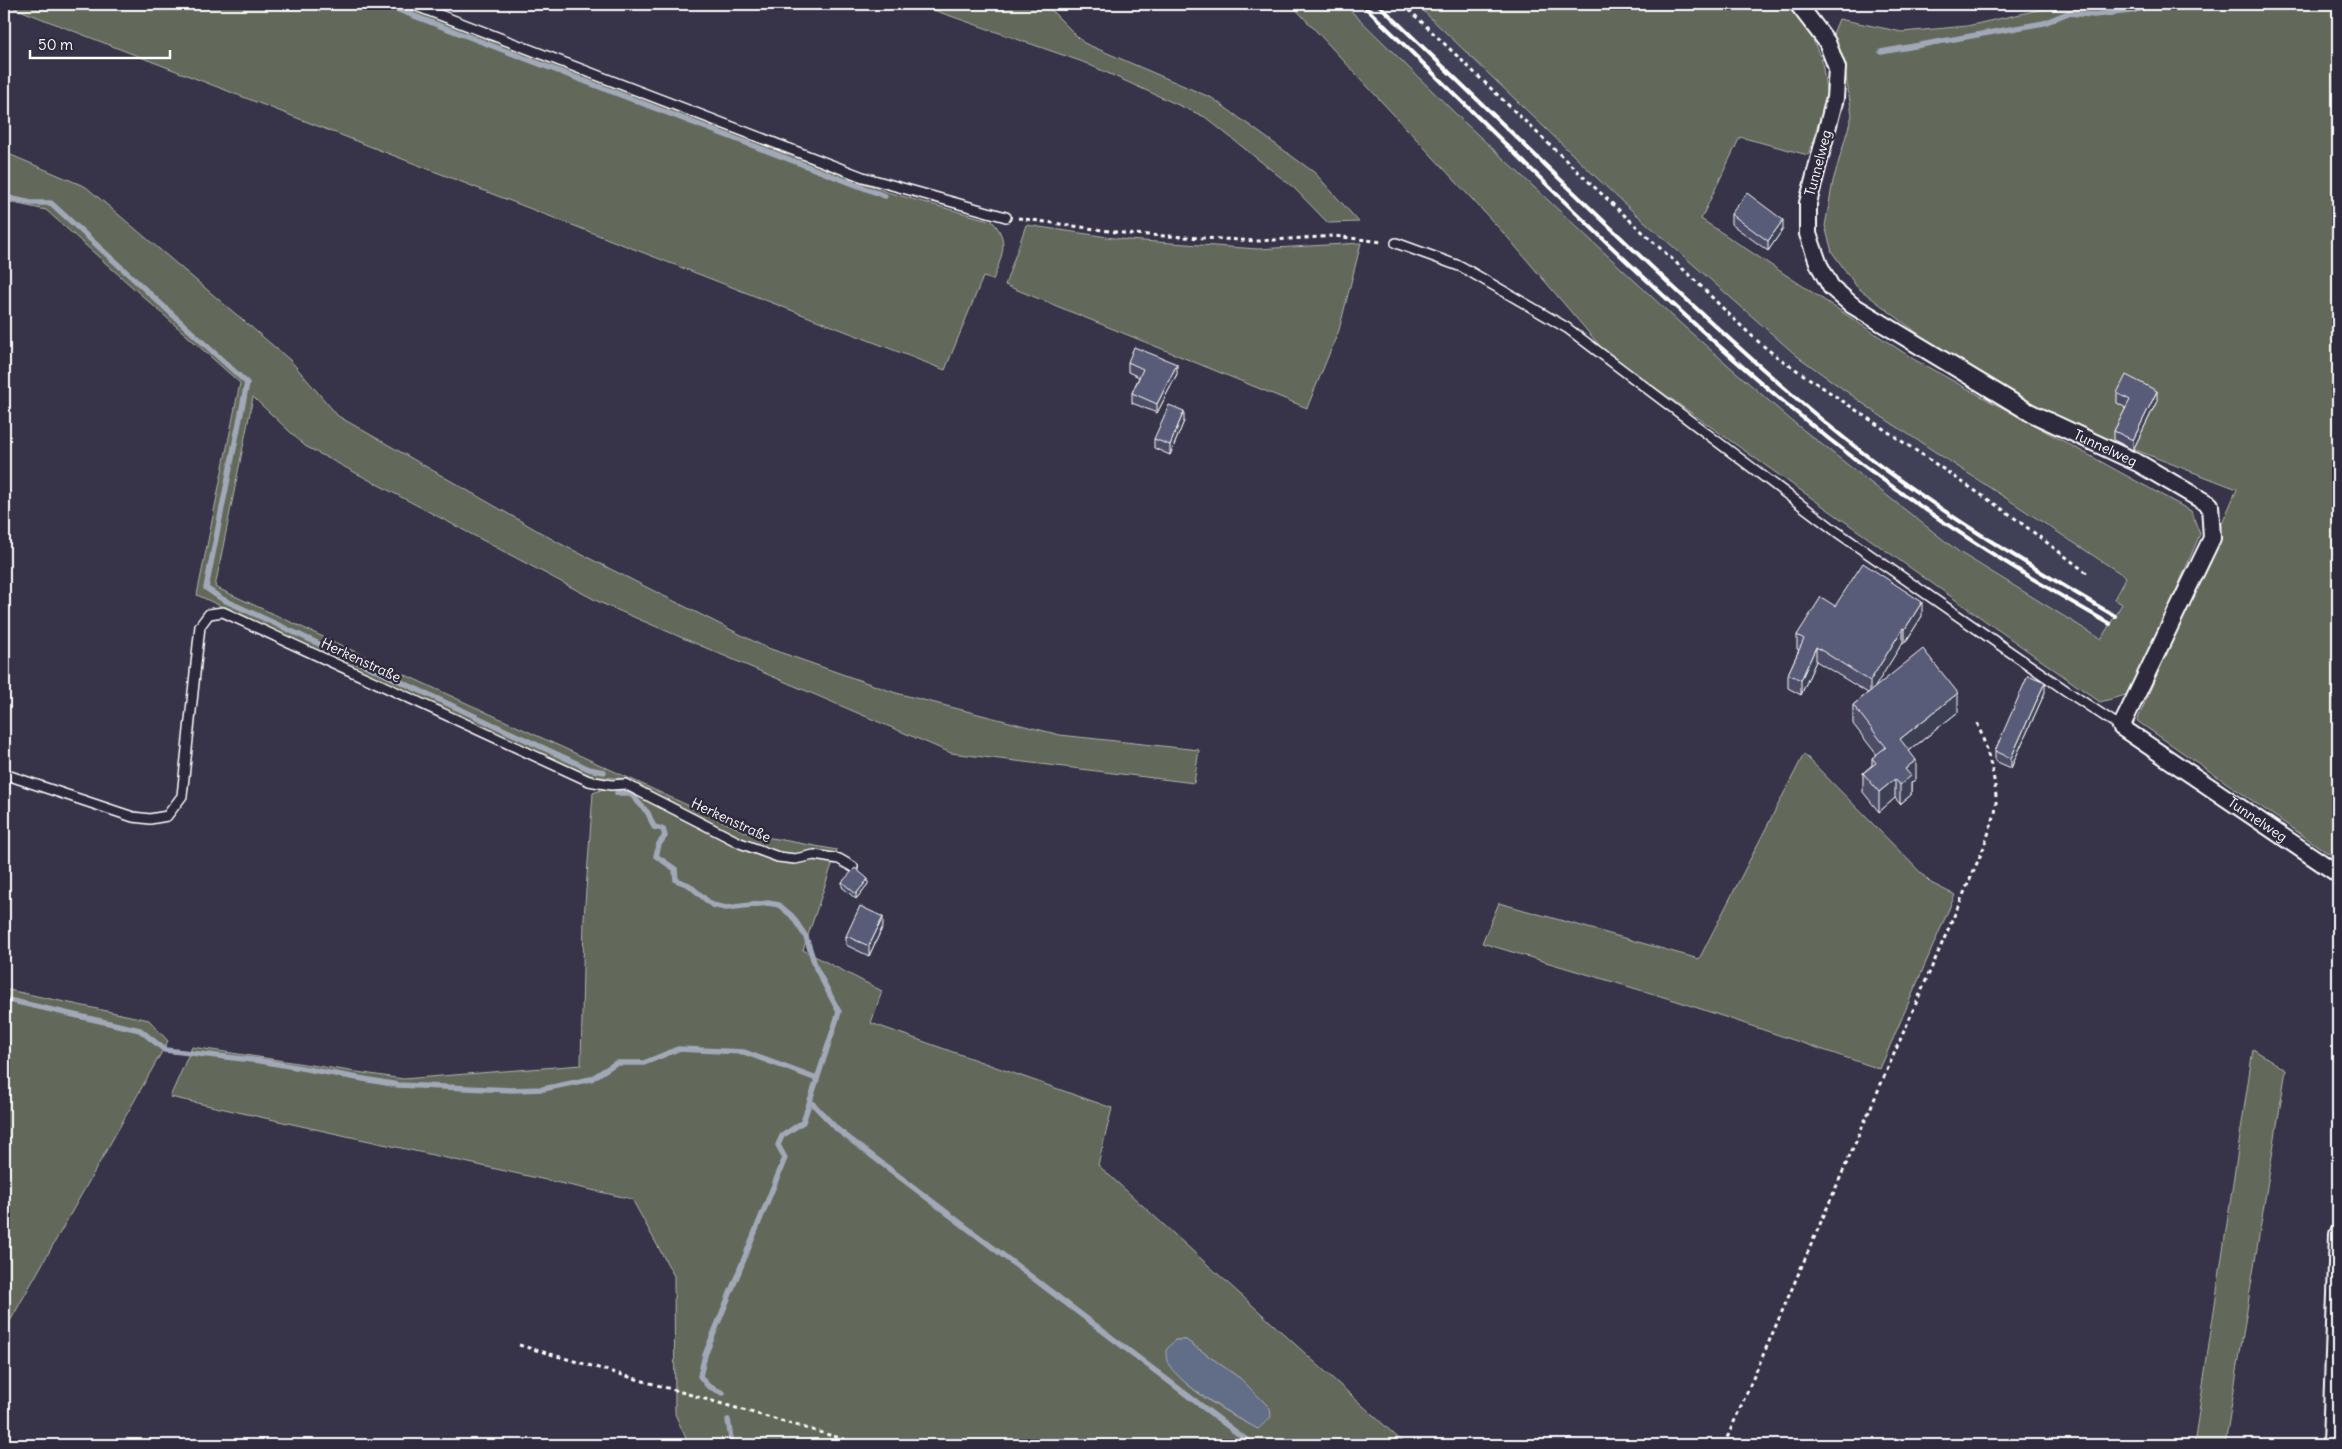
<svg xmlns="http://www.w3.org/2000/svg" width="2342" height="1449" font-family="Delius,sans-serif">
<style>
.built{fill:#414057}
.green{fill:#62685a;stroke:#b0b4ac;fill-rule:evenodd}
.water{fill:#626e87;stroke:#a1a8b7}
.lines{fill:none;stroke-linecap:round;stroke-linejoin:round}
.stream{stroke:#a1a8b7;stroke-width:5.5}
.service-casing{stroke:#fff;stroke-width:12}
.minor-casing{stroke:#fff;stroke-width:20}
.path{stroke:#fff;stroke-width:3;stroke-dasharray:4 4;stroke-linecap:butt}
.service{stroke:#2f2a3d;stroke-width:9}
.minor{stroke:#2f2a3d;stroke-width:16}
.rail{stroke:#fff;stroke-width:4}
.wall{fill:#4d4e67;stroke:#fff}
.shaded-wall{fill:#3e4054;stroke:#fff}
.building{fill:#595b78;stroke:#fff}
.labels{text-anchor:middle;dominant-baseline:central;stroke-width:5;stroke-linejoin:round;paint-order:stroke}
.street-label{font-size:14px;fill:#fff;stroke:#2f2a3d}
</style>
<rect width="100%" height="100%" fill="#373449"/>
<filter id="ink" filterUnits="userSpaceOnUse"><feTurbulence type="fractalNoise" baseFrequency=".02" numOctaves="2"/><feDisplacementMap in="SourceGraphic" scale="10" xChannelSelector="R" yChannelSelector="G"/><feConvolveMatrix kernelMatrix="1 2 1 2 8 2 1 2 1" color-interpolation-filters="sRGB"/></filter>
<g filter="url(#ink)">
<polygon class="built" points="1344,4 1416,4 1619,199 1797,356 2000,496 2126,577 2114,599 2122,604 2101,639 1959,552 1792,421 1680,323 1463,121"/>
<g class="green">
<path d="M 4,4 L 396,4 L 887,192 L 992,221 C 1011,241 1001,257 993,280 L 983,277 L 945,370 Z"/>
<polygon points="916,4 1045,4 1084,43 1212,98 1315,173 1359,222 1328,223 1294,188 1205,117 1083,62"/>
<polygon points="1291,4 1344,4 1463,121 1680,323 1792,421 1959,552 2101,639 2122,604 2114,599 2126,577 1882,417 1797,356 1619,199 1416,4 1785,4 1808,28 1822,61 1827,97 1808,155 1740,137 1701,219 1915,360 2191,511 2200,534 2133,693 2100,702 1605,352 1509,239"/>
<polygon points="2065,4 2338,4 2338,860 2137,721 2237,489 2086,431 2033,403 1925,339 1857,287 1832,252 1825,226 1833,181 1852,115 1844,63 1832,36 1839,19 1902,32 1967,26"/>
<path d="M 4,152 L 86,187 L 290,360 L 338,416 L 559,543 L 765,647 L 896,693 L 1060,735 L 1199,750 L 1194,783 L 951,753 L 601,603 L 305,446 L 253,397 L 215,587 L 750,834 L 837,850 L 803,950 L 882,991 L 871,1023 L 1112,1108 L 1098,1165 L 1406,1445 L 689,1445 L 675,1414 L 674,1276 L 632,1199 L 170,1097 L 192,1047 L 403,1079 L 581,1065 L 584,918 L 593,793 L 629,779 L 587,776 L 197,595 L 240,383 L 46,210 L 4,201 ZM 1175,1340 L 1186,1340 L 1241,1379 L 1258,1429 C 1231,1415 1181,1388 1167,1360 Z"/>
<polygon points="1026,225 1128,240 1258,249 1361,243 1339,330 1307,408 1005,285"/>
<polygon points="1804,754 1931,883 1955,895 1880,1069 1677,1001 1482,943 1499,903 1699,959"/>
<polygon points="4,989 149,1020 168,1041 4,1332"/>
<polygon points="2253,1049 2286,1070 2225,1445 2194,1445"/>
</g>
<path class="water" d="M 1175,1340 L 1186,1340 L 1241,1379 L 1270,1408 L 1271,1417 L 1258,1429 C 1234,1416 1184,1388 1169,1365 C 1166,1361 1166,1355 1166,1350 Z"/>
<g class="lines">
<g class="stream">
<polyline points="383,4 885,196"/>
<polyline points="1881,52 2044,23 2068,13 2094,15 2131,11 2157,4"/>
<polyline points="4,197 31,203 51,203 247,383 206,588 222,599 589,769 604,772"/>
<polyline points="617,793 630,793 648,813 654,827 663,829 665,836 659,844 656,856 675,869 676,880 689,885 712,905 726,908 768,903 779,905 792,916 806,937 816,968 839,1012 803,1122 782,1136 778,1145 785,1158 705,1355 700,1376 708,1386 723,1393"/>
<polyline points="4,999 140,1030 165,1050 261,1061 398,1085 512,1090 543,1089 591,1079 616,1063 644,1063 678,1049 744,1052 817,1079"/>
<polyline points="810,1101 838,1130 1253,1445"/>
<polyline points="728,1420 732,1445"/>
</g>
<g class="service-casing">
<g id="service">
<polyline points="411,4 863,177 1006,217"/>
<polyline points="1396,243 1462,267 1567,328 1837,532 2068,692 2121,727"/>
<polyline points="4,774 133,817 150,819 167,816 182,796 200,626 209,614 223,612 589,781 611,785 625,784 740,843 778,857 795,859 814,855 839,859 853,867"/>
</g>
</g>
<g class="minor-casing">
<g id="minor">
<path id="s1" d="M 1798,4 L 1827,42 L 1837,68 L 1835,98 L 1808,203 L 1808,234 L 1819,265 L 1831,287 L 1852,305 L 2029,412 L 2140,464 L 2210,505 L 2212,538 L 2121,727 L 2338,874"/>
<polyline points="2331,1445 2338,1234"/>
</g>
</g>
<g class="path">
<path d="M 1403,4 C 1496,93 1588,183 1683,269 C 1714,298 1742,330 1776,356 L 2008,513 L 2087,573"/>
<polyline points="1018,218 1130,234 1259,241 1334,236 1383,242"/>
<polyline points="519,1345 864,1445"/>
<path d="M 1724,1445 L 1984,847 C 1987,836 1992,825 1995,813 C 2000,787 1986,746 1977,722"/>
</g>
<use href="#service" class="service"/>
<use href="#minor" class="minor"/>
<g class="rail">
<path d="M 1362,4 C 1504,141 1645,287 1797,413 C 1894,494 2000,562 2110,624"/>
<path d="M 1378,4 C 1471,93 1563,183 1657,272 C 1725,335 1793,399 1867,456 C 1946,516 2030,566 2115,616"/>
</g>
</g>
<g class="wall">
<polygon points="1731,214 1783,229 1768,251 1731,224"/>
<polygon points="1128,362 1177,374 1157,413 1132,403 1132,393 1139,377 1128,372"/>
<polygon points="2117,393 2157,401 2133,450 2114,440 2114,431 2126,408 2117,403"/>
<polygon points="1184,421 1170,455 1154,448 1154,439"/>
<polygon points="1835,606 1922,616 1905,643 1903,642 1874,688 1958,712 1909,751 1916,779 1911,783 1911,795 1900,804 1895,798 1879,812 1863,792 1863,773 1872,765 1872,758 1877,755 1853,724 1853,705 1868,693 1816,661 1801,695 1788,688 1788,674 1799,650 1797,649 1797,635"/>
<polygon points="2045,692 2011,768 1995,761 1995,751"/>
<polygon points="842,882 868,884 856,899 842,887"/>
<polygon points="883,926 869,956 846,945 846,936"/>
</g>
<g class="shaded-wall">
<polygon points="1783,220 1783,229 1768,251 1768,241"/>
<polygon points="1177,364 1177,374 1157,413 1157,404"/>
<polygon points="2157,391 2157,401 2133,450 2133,440"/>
<polygon points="1184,411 1184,421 1170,455 1170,445"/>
<polygon points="1922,602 1922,616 1905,643 1905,629"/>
<polygon points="1903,628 1903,642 1870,695 1870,681"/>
<polygon points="1816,647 1816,661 1801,695 1801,680"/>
<polygon points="2045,682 2045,692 2011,768 2011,758"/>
<polygon points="1958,693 1958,712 1900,758 1900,739"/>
<polygon points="1916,760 1916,779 1911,783 1911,795 1900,804 1900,785 1905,769"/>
<polygon points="1895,779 1895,798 1879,812 1879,792"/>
<polygon points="868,879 868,884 856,899 856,894"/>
<polygon points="883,917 883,926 869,956 869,946"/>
</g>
<g class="building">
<polygon points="1747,193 1783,220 1768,241 1731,214"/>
<polygon points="1134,347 1177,364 1157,404 1132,393 1143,369 1128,362"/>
<polygon points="2126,375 2157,391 2133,440 2114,431 2130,400 2117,393"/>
<polygon points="1169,405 1184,411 1170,445 1154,439"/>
<polygon points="1863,563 1922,602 1905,629 1903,628 1870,681 1816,647 1801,680 1788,674 1804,639 1797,635 1821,597 1835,606"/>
<polygon points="1923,649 1958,693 1900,739 1916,760 1905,769 1911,776 1900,785 1895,779 1879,792 1863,773 1876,763 1872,758 1886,747 1853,705"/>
<polygon points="2028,675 2045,682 2011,758 1995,751"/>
<polygon points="855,868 868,879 856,894 842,882"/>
<polygon points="860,906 883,917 869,946 846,936"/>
</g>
</g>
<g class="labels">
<g class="street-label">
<text transform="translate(1818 163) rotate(-75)">Tunnelweg</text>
<text stroke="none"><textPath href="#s1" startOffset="622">Tunnelweg</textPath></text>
<text transform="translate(361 660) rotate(25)">Herkenstraße</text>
<text stroke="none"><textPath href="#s1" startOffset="1149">Tunnelweg</textPath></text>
<text transform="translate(731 820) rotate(25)">Herkenstraße</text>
</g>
</g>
<rect width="2342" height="1449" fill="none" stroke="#2f2a3d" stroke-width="20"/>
<rect x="10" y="10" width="2322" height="1429" fill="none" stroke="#fff" stroke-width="2" filter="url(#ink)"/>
<path d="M30 50v8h140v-8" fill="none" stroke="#ffffff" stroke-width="2.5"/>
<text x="38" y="50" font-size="15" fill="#ffffff" stroke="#2f2a3d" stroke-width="4" paint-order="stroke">50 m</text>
</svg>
